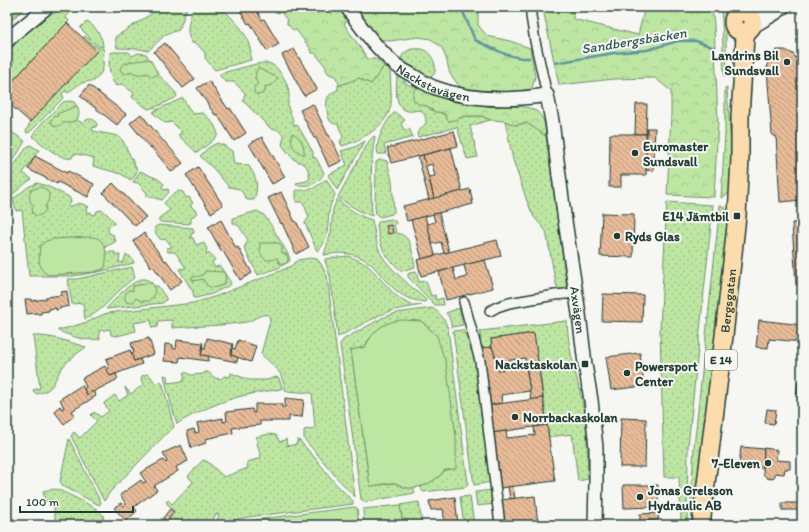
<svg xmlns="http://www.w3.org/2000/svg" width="809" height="532" font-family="Itim,sans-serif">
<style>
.grass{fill:url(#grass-dots);stroke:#6e926b}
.forest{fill:url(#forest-crowns);stroke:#6e926b}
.park{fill:#bde6a2;stroke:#6e926b}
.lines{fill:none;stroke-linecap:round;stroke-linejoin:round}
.stream{stroke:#5f95a2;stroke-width:2.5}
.building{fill:url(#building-back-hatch);stroke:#1f3d34}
.street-casing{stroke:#1f3d34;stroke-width:12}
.secondary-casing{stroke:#1f3d34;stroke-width:16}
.highway-casing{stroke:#1f3d34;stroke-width:20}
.street{stroke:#f6f6f2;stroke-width:9}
.secondary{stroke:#f6f6f2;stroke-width:13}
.highway{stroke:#fcdcac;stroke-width:17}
.poi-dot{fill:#1f3d34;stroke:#f6f6f2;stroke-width:1.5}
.labels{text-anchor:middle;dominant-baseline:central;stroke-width:4;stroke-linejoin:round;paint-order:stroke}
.shield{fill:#f6f6f2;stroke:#60746d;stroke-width:1}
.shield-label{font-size:12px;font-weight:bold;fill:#1f3d34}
.poi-label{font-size:13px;font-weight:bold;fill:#1f3d34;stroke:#f6f6f2;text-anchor:start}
.street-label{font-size:13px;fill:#1f3d34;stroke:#f6f6f2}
.water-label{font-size:14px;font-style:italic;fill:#345a59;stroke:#f6f6f2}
</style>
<defs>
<pattern id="grass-dots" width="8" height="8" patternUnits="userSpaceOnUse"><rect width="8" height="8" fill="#bde6a2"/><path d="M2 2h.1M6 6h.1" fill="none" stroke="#a2c68c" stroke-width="1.8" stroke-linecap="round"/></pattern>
<pattern id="forest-crowns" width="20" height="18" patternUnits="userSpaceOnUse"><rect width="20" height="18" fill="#bde6a2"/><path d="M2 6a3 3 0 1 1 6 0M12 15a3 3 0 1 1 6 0" fill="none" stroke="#a2c68c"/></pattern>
<pattern id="building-back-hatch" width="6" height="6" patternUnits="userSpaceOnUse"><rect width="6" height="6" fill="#e8bb98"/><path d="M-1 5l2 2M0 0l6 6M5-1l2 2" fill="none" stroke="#bb997d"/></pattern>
</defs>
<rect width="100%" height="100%" fill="#f6f6f2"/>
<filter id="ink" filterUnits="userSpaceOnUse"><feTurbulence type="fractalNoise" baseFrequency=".025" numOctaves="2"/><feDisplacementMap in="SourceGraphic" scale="8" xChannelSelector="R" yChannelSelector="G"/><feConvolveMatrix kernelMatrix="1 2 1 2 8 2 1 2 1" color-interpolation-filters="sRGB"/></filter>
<g filter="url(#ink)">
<g class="grass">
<polygon points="7,7 26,7 7,24"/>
<polygon points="58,7 75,7 66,17 69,21 7,87 7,52 19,39"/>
<polygon points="162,7 187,7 179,30 166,34 148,51 140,49 117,48 115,37"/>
<path d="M 193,7 L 217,7 L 228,14 L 240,27 L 247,38 L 251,52 L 250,56 L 251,60 L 215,70 L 205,58 L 205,53 L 197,44 L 192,43 C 184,30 190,21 193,7 Z"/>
<polygon points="721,7 725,7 727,76 724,76 722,21"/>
<path d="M 85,36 L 98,48 L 104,49 L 103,68 L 101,73 L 94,81 C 82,81 77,85 68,93 L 65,91 L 62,94 L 64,97 L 31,131 L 28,133 L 26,132 L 30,122 L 96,51 L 83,38 Z"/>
<path d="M 411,49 C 415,49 420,48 424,50 C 433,53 442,75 428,78 L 402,61 L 401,58 L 404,53 Z"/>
<path d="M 114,52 L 129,52 L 132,56 L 138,53 L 146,54 L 158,74 L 176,93 L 177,96 L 175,98 L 156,107 L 148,109 L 132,97 L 134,93 L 122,84 L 116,86 C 109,77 108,64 110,53 Z"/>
<path d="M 262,63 C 265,63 269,63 271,64 C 281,69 290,86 289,97 C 289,100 288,99 288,103 C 287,111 294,116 293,124 L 298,126 L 313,152 L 313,157 L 316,158 L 324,173 C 317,186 309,186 296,185 L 296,183 L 307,181 L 310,177 L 307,167 L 304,164 L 293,159 L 282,145 L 284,136 L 277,129 L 271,129 L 243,101 L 245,93 L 234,82 L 226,82 L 219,75 L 222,73 L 252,65 Z"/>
<path d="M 384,66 L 390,69 C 390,81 392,92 391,104 C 389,125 361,141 342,146 L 340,142 L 343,137 L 338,124 C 335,124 333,124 331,122 C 327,118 325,103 328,97 C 330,94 335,91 338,89 L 338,86 L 359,78 L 371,84 Z"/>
<path d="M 400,75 L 405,79 L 404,82 L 416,89 L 414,93 L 427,106 L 435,112 L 439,112 L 455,120 L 465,116 L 482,116 L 490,120 L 470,126 L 478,157 L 467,159 L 457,127 L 418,137 L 417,133 L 426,123 C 426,117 425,114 420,110 C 416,110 411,112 408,111 C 394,108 396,88 397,77 Z"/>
<polygon points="725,88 727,88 732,160 731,192 721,198 725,134"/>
<path d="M 183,98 L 192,114 L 203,113 C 210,119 216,125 218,135 C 212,142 204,147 197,153 L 179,136 L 179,134 L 182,132 L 172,122 L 165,123 L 153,113 L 154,111 Z"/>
<path d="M 69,101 L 74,102 C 79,108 79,113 77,120 L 84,124 L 86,120 C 92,118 94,119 97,124 L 96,127 L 92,128 L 93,131 L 118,136 L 123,141 L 137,170 L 135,176 L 131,180 L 121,174 L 93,166 L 94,159 L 91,157 L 76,154 L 73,155 L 72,158 C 61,161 41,143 32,136 L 39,126 L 63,102 Z"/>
<path d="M 394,113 L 396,113 L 405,120 L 401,124 L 405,131 L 409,128 L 413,137 L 384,145 L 386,154 L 378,154 C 374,144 386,120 394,113 Z"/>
<polygon points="505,121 514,125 527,123 546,136 567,289 562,290 558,289 556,284 546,231 534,217 528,204 513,160"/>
<polygon points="7,129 25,141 18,153 7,167"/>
<path d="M 375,136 C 370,162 371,190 372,216 C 359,212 349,205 338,197 L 340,193 L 369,141 L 373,137 Z"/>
<polygon points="365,141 337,190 328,175 347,165 341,151 355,147"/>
<path d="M 217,143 L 223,145 L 232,151 L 234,164 L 248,165 C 257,177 259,186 254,200 L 247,200 L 240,189 L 229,187 L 213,168 L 200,156 L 208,148 Z"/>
<path d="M 30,145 L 39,150 L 23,173 L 32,179 C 23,184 17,192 9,197 L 7,196 L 7,172 L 15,164 L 27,147 Z"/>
<polygon points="379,160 383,160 387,161 392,181 394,212 392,214 380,217 376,214 375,207 376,162"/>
<polygon points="140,171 158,179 164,184 162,187 164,190 168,189 169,192 162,200 147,196 147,193 138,183 133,182 136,178"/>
<path d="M 325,180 L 327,180 L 335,195 C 333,199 331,203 330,207 C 327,220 330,243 317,251 L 305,223 L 309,217 L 303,202 L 296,202 L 296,190 C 310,191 314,189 325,180 Z"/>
<path d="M 37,183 L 47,186 L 69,197 L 71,201 L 70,203 L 68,205 L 69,207 C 78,203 80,202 89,207 L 86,208 L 87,213 L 91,212 L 92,215 L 96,214 L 97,211 L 101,210 L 105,212 L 109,216 L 115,223 L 109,226 L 108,230 L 109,233 L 114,235 L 113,239 L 116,240 L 115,242 L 105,247 L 105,252 L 115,252 L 115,255 L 120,255 L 119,262 L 123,263 L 126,255 C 131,256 132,258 134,263 L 98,272 L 73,276 L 29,276 L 22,210 L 16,211 L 14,202 L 12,200 L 28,187 Z"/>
<path d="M 179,191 L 183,192 L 186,198 L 189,197 L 193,203 L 190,205 L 197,212 L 195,215 L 191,218 L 191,223 L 188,224 L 161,222 L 159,221 L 159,218 L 170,210 L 164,203 C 169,198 172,193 179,191 Z"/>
<path d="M 337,199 C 348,208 358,216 372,220 C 375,232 376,246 382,256 C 392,271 412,287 425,299 L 426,301 L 425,302 C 418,301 411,300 404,296 C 397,292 391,286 385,280 C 380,274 375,267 368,262 C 355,252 340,252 324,255 L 331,232 L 333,209 Z"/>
<polygon points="667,202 713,205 688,446 687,521 681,521 679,477 664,477 660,329"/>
<polygon points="720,205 725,208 730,216 694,520 692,524 691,498 694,447"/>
<polygon points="257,211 263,214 271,225 289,256 290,261 278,268 258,275 244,248 248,240 239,226 233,223 233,218"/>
<path d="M 392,219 L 395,221 L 396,224 L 394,225 L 396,233 C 413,235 412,254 415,267 L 402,271 C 384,256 380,248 377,225 L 379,221 Z"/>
<path d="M 159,225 L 193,228 L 194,233 L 191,234 L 191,238 L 193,238 L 196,245 L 201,243 L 204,243 L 207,249 L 206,252 L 208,254 L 210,253 L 215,260 L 212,262 L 214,267 L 220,266 L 231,283 L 230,285 L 212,294 L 196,298 L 194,298 L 193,292 L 179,269 L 186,268 L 175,252 L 168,252 L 166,248 L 172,247 L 167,240 L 160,239 C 157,235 154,232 155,227 Z"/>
<path d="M 348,256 C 355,259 362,261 368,266 C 380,276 394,299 410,304 C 414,305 418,305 422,305 L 394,310 L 380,315 L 338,337 L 330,276 L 325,261 L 325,259 L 338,257 Z"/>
<path d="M 310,258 L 317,259 L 321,264 L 327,276 L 355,497 L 337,478 L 318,455 L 304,439 L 304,430 L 315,428 L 312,393 L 286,391 C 284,386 283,380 281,375 C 277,367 268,361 261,354 L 270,321 L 269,315 C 260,313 255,320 246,322 C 222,326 197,326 172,328 L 172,320 L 158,321 L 157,327 L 152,328 L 151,320 L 134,323 L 136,331 L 117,336 L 111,335 L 110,329 L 99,331 L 100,339 C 85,342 72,336 58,331 L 58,330 C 68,328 77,325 87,322 C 94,319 100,315 108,313 L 193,303 L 214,297 L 280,271 L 291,266 L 298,260 Z"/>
<path d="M 132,267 L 135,277 C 130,281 125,285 120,290 C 108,301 101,312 85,319 L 83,303 L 72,304 L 68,279 L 77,279 Z"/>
<polygon points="416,272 419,282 426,281 431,296 435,295 436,300 443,298 444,305 435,305 408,277 408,274 410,273"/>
<path d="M 141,279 L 146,279 L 152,283 L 133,286 L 136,298 L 141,301 C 151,300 156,297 154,286 L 158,286 L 166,298 L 166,300 L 163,303 L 106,309 L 107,308 C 117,297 127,285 141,279 Z"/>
<path d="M 432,308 C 441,313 445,320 448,329 L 468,483 L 466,487 L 423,492 L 420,486 C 430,483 439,478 445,470 L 437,336 L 421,321 L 369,339 L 365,347 L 351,350 L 370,486 L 395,483 L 406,488 L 413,487 L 415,493 L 365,502 L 361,499 L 340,344 L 344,339 L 382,318 L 396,313 Z"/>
<polygon points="459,308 463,325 452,327 449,317 446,313"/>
<path d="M 567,321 C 568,351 578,380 584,409 C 588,432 587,456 588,479 L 578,481 L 572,434 L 549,437 L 534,333 L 491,339 L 492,347 L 481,348 L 480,331 Z"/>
<polygon points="463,330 476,360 492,482 474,485 453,331"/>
<path d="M 33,336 C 52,335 68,342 86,347 C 78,353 68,360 62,368 C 52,382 56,389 37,394 L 34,392 L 33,390 L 40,388 Z"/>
<path d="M 185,372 L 191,375 L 203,374 L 205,372 L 208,372 L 215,378 L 221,379 L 224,376 L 230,377 L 231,373 L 249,380 L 267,380 L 276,377 L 279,378 L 282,388 L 281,389 C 263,392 245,394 228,400 C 211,406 192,414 177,424 L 167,389 L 164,375 L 167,376 L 168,383 L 184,381 L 184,373 Z"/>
<polygon points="147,374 151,377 155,383 161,382 163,385 174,427 168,432 110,492 104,501 71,436 74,432 80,438 97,421 91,415 94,412 101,417 109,411 104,404 104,403 115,395 119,401 128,395 125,388 125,387 131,394 144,384 141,379 142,376"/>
<polygon points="269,434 276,435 280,442 286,439 287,446 297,444 297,440 299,440 316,459 334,482 353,501 353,504 248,517 218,524 216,523 219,515 216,514 210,525 154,525 155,523 158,525 162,518 167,522 174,512 166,502 168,500 172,504 193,482 188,476 203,460 208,462 224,477 248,468 247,463 247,462 261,458 256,439 256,437"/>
<polygon points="69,439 101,503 99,505 63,486 60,481"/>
<path d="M 56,489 C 64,492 101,509 103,515 C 104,518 103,522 103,525 L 56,525 L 53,500 L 45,501 L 43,491 L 48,490 Z"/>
<polygon points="493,490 495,504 477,506 475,492"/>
<polygon points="470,496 474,525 464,525 460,497"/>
<polygon points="419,502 422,525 403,525 400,505"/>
</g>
<g class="forest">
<polygon points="273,7 339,7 348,21 344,24 368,59 376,59 384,66 371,84 359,78 338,86 339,83 335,76 329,74 326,70 326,67 315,53 312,53 310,50 310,48 296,30 293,30 287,24 287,20 280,11 276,10"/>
<polygon points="355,7 478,7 478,25 487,36 510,41 530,48 535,76 532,89 499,93 473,92 460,87 450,74 446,58 442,48 431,39 418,37 390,41 378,39"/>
<polygon points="547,7 573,7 573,19 638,35 645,7 712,7 714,24 718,122 714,197 667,195 671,115 671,91 655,78 614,79 559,85 544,14"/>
<path d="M 417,86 C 426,91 434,95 443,98 C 457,102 473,104 488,106 C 502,108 524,103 536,111 C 545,117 545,126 546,136 L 527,123 L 514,125 L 505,121 L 490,120 L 482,116 L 465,116 L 455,120 L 448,121 L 445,114 L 439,112 L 435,112 L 427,106 L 418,104 L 413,99 L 413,93 Z"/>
</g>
<g class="park">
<path d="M 89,22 C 96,29 103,36 103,47 L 98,46 L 80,28 L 85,23 Z"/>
<path d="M 150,59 L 158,74 L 152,77 L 147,73 C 140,75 137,75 131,71 C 129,74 126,74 123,73 L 120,70 C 121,66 123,62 128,64 L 129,62 Z"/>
<path d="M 258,68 L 278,78 C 275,83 271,87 265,86 L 265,92 L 261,94 L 257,95 L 254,92 C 254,88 254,86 258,84 C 254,78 255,73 258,68 Z"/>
<path d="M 77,106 C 83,119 74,123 62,123 L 60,125 L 56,127 L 52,124 L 51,120 L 54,117 L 58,116 L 57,114 Z"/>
<path d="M 292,133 C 301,137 305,146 304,155 C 292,148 291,147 292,133 Z"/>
<path d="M 40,187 C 51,190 51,198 45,206 L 46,210 C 42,215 38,218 33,214 L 32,209 L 34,206 C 29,201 28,197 31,190 Z"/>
<path d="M 89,237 C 92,237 96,237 99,239 C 107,244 108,261 104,269 L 93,272 L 49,275 C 37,271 39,256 40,246 L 46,241 L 53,239 Z"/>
<path d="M 260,243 L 279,243 L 282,247 L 282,253 L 287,255 L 288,259 L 287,263 L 284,264 L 280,264 L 277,258 C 264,264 259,256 260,243 Z"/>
<path d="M 205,271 L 224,272 C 226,276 226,280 224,284 C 214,289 208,290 203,279 L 193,281 L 192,277 C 198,276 204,277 205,271 Z"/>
<path d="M 152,283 C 156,288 155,291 154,296 L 148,301 L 141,301 L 136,298 L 133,302 L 128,303 L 125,300 C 125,295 125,293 129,290 L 133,291 L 133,286 Z"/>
<path d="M 401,320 L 421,321 L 437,336 L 446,364 L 456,436 L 456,469 L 445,470 C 436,481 422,489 407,488 C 402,487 399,484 395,483 C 391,482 376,486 370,486 L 351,350 L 365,347 C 374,330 382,323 401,320 Z"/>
<polygon points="400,505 403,525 364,525 363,509"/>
<polygon points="354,507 357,508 359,525 239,525 238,523 261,519"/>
</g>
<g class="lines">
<g class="stream">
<path d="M 461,7 L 475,40 C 492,48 510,59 529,58"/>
<polyline points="555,63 614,53 647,50 678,41 696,41 715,48"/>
</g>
</g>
<g class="building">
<polygon points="238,7 255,7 262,20 264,19 279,44 267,51 250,23 248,24"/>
<polygon points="67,23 97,51 30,122 7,102 7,87"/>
<polygon points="165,43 195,79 183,88 154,52"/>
<polygon points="294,49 317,89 304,96 282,55"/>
<polygon points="777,50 785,50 793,54 796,58 798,63 799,74 802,73 802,117 800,117 801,134 802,134 802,200 780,202 776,136 774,136 774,135 772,135 767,69 768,59 770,56"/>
<polygon points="209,81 228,109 230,108 246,133 234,141 217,114 215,115 197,88"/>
<polygon points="89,85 126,114 117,125 80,96"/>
<polygon points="313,104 328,135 329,135 342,161 329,167 316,138 314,138 300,110"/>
<polygon points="636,104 647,104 646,134 635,134"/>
<polygon points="141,114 163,141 164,141 183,163 172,172 151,147 150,148 130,123"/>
<polygon points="647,128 655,128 653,171 646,170"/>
<polygon points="454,131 458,146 391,163 387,148"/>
<polygon points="610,134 646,134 646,175 621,175 621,187 609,187"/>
<polygon points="262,137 285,177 272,184 249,144"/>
<polygon points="451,148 462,191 434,199 429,177 435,176 432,164 426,166 423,155"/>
<polygon points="423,155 434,199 429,200 418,156"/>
<polygon points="35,156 67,173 68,171 94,184 88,197 58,182 57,184 28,169"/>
<polygon points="198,167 223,205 211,213 186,175"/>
<polygon points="113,183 146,217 135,226 103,193"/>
<polygon points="470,189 473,204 407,221 403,206"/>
<polygon points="281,192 295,222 296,221 309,247 296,254 282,223 281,224 268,198"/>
<polygon points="439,213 449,252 444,253 441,242 432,244 427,224 435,222 433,214"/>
<polygon points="602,213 634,214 633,257 600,256"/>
<polygon points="425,216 435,255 422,259 411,220"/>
<polygon points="221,220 236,248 238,247 252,273 240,280 223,251 222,252 208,227"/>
<polygon points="802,222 802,285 796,285 792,223"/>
<polygon points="391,225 393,233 388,234 386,226"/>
<polygon points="144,233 165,261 166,260 182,281 170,290 153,266 151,267 133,241"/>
<polygon points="497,240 501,256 421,276 417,260"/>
<polygon points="485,260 493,288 446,300 439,272 453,268 456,280 467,277 464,265"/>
<polygon points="67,291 69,306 60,308 60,309 56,310 56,308 49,309 49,311 41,312 41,314 38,314 37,313 27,314 25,299 31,299 31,301 46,299 46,297 62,295 61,292"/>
<polygon points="603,294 643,295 642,322 602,321"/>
<polygon points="759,320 802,325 802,342 769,339 768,348 756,347"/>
<polygon points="534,333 543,398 531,400 525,358 497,362 492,347 491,339"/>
<polygon points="149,338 154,354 134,361 131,354 134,353 131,343"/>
<polygon points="207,338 233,344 231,355 238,357 237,362 201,355 203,347 205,348"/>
<polygon points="177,340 203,343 201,355 209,356 208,361 180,357 179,362 164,361 165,344 173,345 173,349 176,349"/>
<polygon points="238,340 256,346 251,362 231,355 232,348 235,349"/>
<polygon points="492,347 497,362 498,370 526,367 530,391 501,395 502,403 489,405 481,348"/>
<polygon points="130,350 134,361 140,359 142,364 110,376 107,370 109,368 106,359"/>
<polygon points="640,353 644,386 611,390 606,357"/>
<polygon points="105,366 110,376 116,374 118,379 87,395 84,389 86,387 82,378"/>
<polygon points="798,381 802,382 802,398 796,397"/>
<polygon points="82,385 87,395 93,391 96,396 72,411 75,415 64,424 54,411 60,406 62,409 64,408 60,399"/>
<polygon points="285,398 304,400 302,417 289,416 289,421 260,421 260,425 232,428 233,433 205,439 206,443 191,448 187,431 194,429 195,433 199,432 197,423 223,418 223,422 227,421 226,412 252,409 253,413 255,413 255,404 281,404 282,407 285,407"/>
<polygon points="543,398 547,425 492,433 489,405"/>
<polygon points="767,409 776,410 774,424 765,423"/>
<polygon points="621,418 646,419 645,467 620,467"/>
<polygon points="547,425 555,481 500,488 492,433 506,431 507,438 535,435 534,427"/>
<polygon points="181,445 188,461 176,467 178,471 154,486 157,490 134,507 137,511 126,521 114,508 121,503 124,506 126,504 120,495 141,480 143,483 146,482 140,473 163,460 166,463 167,462 163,453"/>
<polygon points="741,447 764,449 763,468 739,466"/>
<polygon points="764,448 777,450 776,460 790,461 790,469 785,469 784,474 775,473 775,476 772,479 767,478 763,474"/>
<polygon points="623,485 658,485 658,507 624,508"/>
<polygon points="513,486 515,498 510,499 508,487"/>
<polygon points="535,496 538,525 503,525 500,500"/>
<polygon points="455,497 458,525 445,525 443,509 431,510 429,501"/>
<rect x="782" y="503" width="20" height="7"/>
<polygon points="170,509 174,512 167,521 163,518"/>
<polygon points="659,513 658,520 640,521 640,514"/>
</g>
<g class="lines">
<g class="street-casing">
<g id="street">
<polyline points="531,7 531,16 535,41 547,95"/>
<polyline points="464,302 480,361 500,525"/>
<polyline points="490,311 497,307 509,303 555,295 576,293"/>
</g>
</g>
<g class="secondary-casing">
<g id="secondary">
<path id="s1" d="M 347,7 C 361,28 377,49 396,65 C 401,69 406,72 412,75 C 418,79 426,84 433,87 C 469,101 509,101 547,95 L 552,121 L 564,214 L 579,314 L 585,364 L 591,400 L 596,448 L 596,482 L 595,525"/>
<polyline points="749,14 756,17 770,15"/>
<path d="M 751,28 C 761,20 774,16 783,7"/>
<polyline points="7,41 14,34 47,7"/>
<polyline points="7,523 7,525"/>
</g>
</g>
<g class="highway-casing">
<g id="highway">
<circle cx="743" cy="22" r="10"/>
<path id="s2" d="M 701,525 L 724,336 L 737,216 L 740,158 L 740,116 L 745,37 L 747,32"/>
</g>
</g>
<use href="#street" class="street"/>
<use href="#secondary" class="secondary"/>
<use href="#highway" class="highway"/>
</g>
</g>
<g class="poi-dot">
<circle cx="787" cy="62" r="4"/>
<circle cx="635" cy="153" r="4"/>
<rect x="733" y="212" width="8" height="8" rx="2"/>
<circle cx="617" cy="236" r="4"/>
<rect x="581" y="360" width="8" height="8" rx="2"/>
<circle cx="627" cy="373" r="4"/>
<circle cx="515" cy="417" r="4"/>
<circle cx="768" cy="463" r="4"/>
<circle cx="640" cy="497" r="4"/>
</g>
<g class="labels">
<rect class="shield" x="705" y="350" width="32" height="20" rx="3"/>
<g class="shield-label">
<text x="721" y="360">E 14</text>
</g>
<g class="poi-label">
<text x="779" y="55" text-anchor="end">Landrins Bil<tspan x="779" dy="15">Sundsvall</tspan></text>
<text x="643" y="146">Euromaster<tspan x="643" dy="15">Sundsvall</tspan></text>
<text x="729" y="216" text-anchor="end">E14 Jämtbil</text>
<text x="625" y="236">Ryds Glas</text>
<text x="577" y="364" text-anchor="end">Nackstaskolan</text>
<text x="635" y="366">Powersport<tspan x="635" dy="15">Center</tspan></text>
<text x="523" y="417">Norrbackaskolan</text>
<text x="760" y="463" text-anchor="end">7-Eleven</text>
<text x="648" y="490">Jonas Grelsson<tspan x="648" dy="15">Hydraulic AB</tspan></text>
</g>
<g class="street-label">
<text stroke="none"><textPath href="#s1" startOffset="118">Nackstavägen</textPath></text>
<text stroke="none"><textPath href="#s2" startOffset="226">Bergsgatan</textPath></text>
<text stroke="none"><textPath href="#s1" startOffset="452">Axvägen</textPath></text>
</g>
<g class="water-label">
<text transform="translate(634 41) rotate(-9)">Sandbergsbäcken</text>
</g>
</g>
<rect width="809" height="532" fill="none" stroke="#f6f6f2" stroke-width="24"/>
<rect x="12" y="12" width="785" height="508" fill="none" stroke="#1f3d34" stroke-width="1.5" filter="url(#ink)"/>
<path d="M20 506v6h113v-6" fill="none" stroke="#1f3d34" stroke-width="2"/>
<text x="26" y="506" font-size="12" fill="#1f3d34" stroke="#f6f6f2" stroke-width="3" paint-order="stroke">100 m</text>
</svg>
